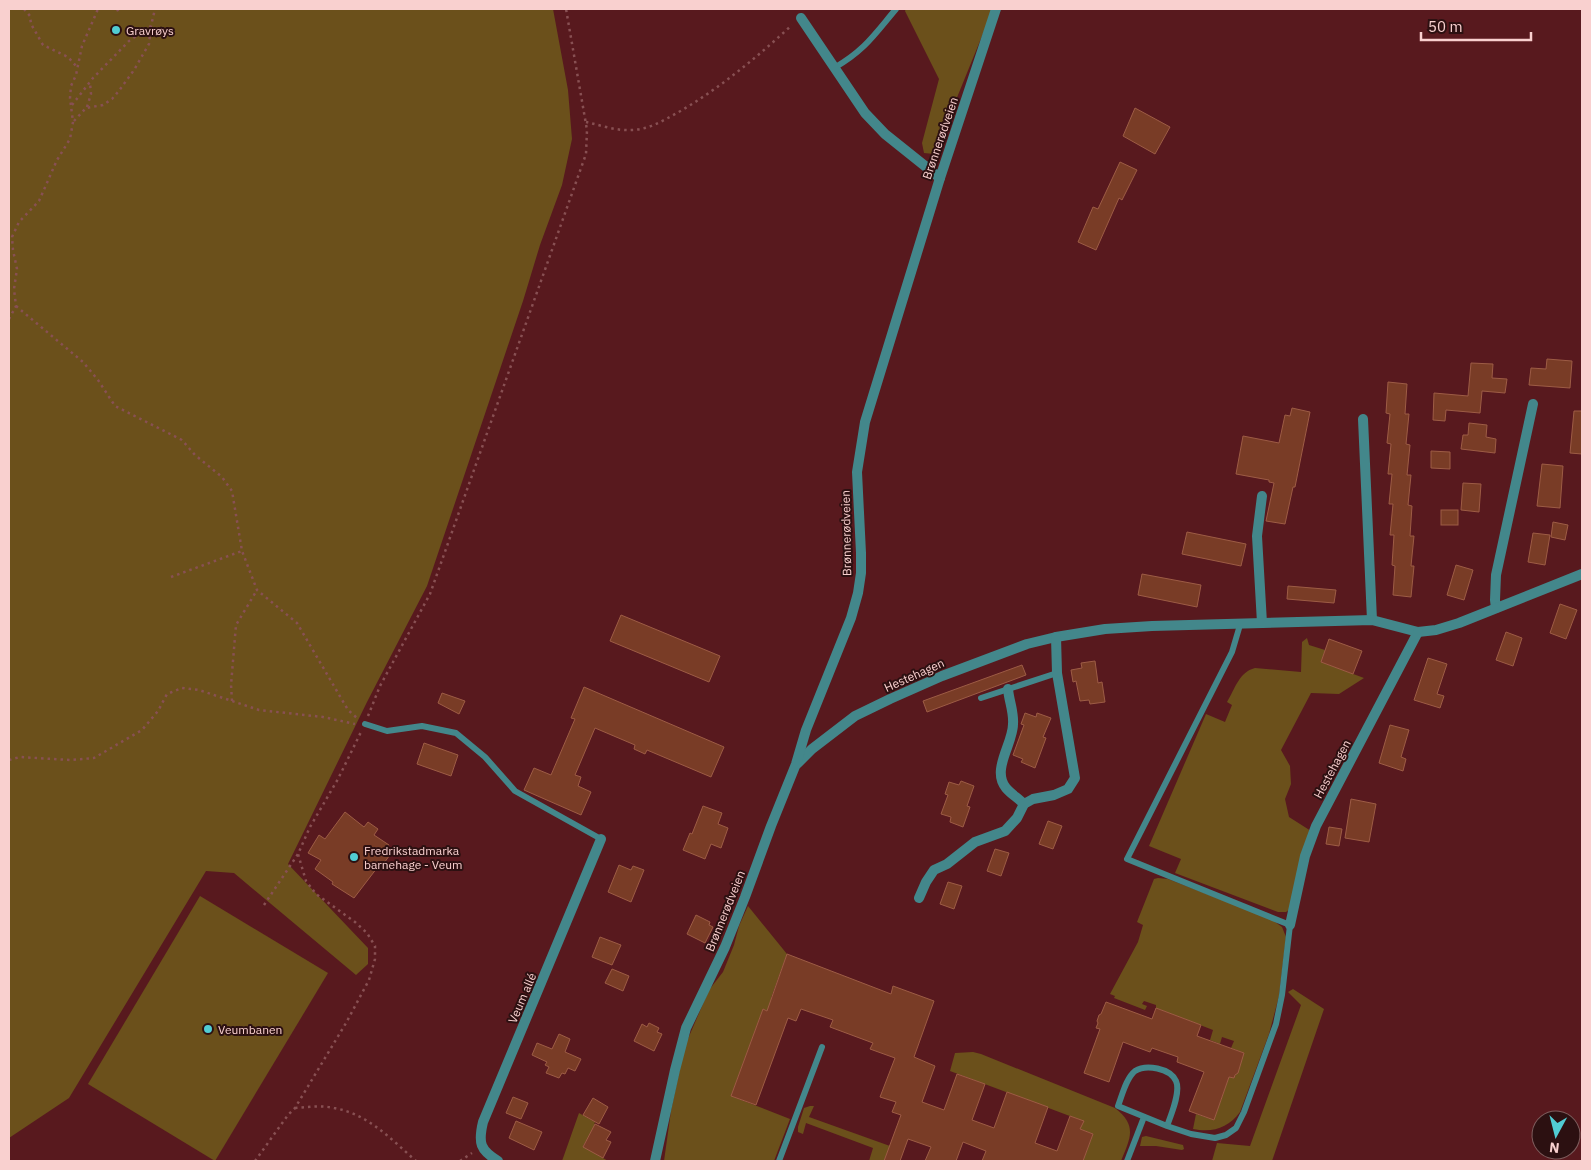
<svg xmlns="http://www.w3.org/2000/svg" width="1591" height="1170" font-family="'IBM Plex Sans',sans-serif">
<style>
.green{fill:#6b501b}
.building{fill:#793c26;stroke:#9d5c45}
.lines{fill:none;stroke-linecap:round;stroke-linejoin:round}
.path{stroke:#885053;stroke-width:2.5;stroke-dasharray:2.5 4;stroke-linecap:butt}
.lane{stroke:#43878b;stroke-width:6}
.street{stroke:#43878b;stroke-width:10}
.poi-dot{fill:#51ccd3;stroke:#2c1011;stroke-width:2}
.labels{text-anchor:middle;dominant-baseline:central;stroke-width:4;stroke-linejoin:round;paint-order:stroke}
.poi-label{font-size:12px;fill:#f9d0cf;stroke:#2c1011;text-anchor:start}
.street-label{font-size:12px;fill:#f9d0cf;stroke:#2c1011}
</style>
<rect width="100%" height="100%" fill="#58191e"/>
<g class="green">
<polygon points="9,9 553,9 568,90 572,139 562,185 540,245 523,301 427,586 367,702 288,864 368,948 368,964 356,975 234,873 206,871 69,1098 9,1138"/>
<polygon points="906,9 993,9 934,154 924,153 922,143 939,79 905,11"/>
<path d="M 1307,638 L 1309,645 L 1325,650 L 1321,662 L 1364,678 L 1339,694 L 1311,693 L 1281,750 L 1290,766 L 1291,784 L 1285,799 L 1289,817 L 1311,831 L 1290,909 L 1286,912 L 1278,912 L 1175,873 L 1181,859 L 1149,846 L 1206,714 L 1225,722 L 1232,705 L 1227,702 C 1235,689 1239,672 1255,668 L 1301,672 L 1302,642 Z"/>
<path d="M 1158,878 L 1168,879 L 1271,919 L 1282,927 L 1286,937 L 1279,996 L 1269,1034 L 1240,1112 C 1228,1128 1213,1133 1193,1129 L 1196,1114 L 1214,1120 L 1229,1077 L 1234,1078 L 1240,1067 L 1239,1064 L 1244,1053 L 1231,1048 L 1234,1041 L 1222,1037 L 1220,1044 L 1210,1040 L 1213,1030 L 1156,1008 L 1156,1005 L 1144,1001 L 1142,1004 L 1147,1006 L 1145,1010 L 1114,998 L 1115,996 L 1110,994 L 1138,942 L 1143,925 L 1137,922 L 1154,879 Z"/>
<polygon points="200,896 328,973 215,1161 88,1084"/>
<polygon points="748,906 787,954 771,998 771,1012 763,1009 731,1096 790,1119 774,1161 664,1161 671,1111 684,1048 709,990 723,972 734,945 739,926"/>
<polygon points="1293,989 1324,1009 1272,1161 1212,1161 1217,1143 1250,1146 1301,1005 1288,992"/>
<path d="M 973,1052 L 981,1054 L 1115,1108 C 1138,1126 1130,1138 1121,1161 L 1083,1161 L 1093,1134 L 1080,1129 L 1083,1121 L 950,1071 L 955,1053 Z"/>
<polygon points="810,1106 814,1106 809,1117 890,1146 884,1161 869,1161 873,1148 806,1123 803,1134 798,1132 798,1127 804,1108"/>
<polygon points="579,1113 595,1122 594,1125 605,1129 589,1142 586,1141 583,1146 608,1161 562,1161"/>
<polygon points="1146,1136 1183,1145 1184,1149 1182,1150 1156,1146 1140,1146 1142,1137"/>
</g>
<g class="building">
<polygon points="1135,108 1170,127 1155,154 1123,136"/>
<polygon points="1120,162 1137,170 1122,200 1119,198 1096,250 1078,242 1093,207 1098,209"/>
<polygon points="1547,359 1572,361 1570,388 1529,385 1531,368 1546,369"/>
<polygon points="1471,363 1493,364 1492,378 1507,379 1505,393 1482,391 1480,413 1446,410 1445,421 1433,420 1434,393 1468,396"/>
<polygon points="1388,382 1407,384 1405,414 1409,414 1406,444 1410,445 1407,475 1411,475 1408,505 1412,506 1410,536 1414,536 1411,566 1414,566 1411,597 1393,595 1395,566 1392,565 1394,535 1390,535 1393,504 1389,504 1392,474 1388,474 1391,444 1387,443 1390,414 1386,413"/>
<polygon points="1292,408 1310,412 1295,487 1293,487 1285,524 1266,521 1274,483 1269,482 1269,480 1236,474 1243,436 1279,443 1285,415 1290,416"/>
<polygon points="1574,411 1582,411 1582,454 1570,453"/>
<polygon points="1469,423 1487,425 1486,437 1496,439 1495,453 1461,449 1463,435 1468,435"/>
<polygon points="1431,451 1450,452 1450,469 1431,468"/>
<polygon points="1542,464 1563,466 1560,508 1537,506"/>
<polygon points="1463,483 1481,484 1479,512 1461,510"/>
<rect x="1441" y="510" width="17" height="15"/>
<polygon points="1553,522 1568,525 1565,540 1551,537"/>
<polygon points="1187,532 1246,544 1241,566 1182,554"/>
<polygon points="1533,533 1550,535 1545,565 1528,562"/>
<polygon points="1456,565 1473,570 1464,600 1447,595"/>
<polygon points="1142,574 1201,585 1197,607 1138,595"/>
<polygon points="1288,586 1336,590 1334,603 1287,599"/>
<polygon points="1560,604 1577,610 1566,639 1550,633"/>
<polygon points="621,615 720,656 709,682 610,641"/>
<polygon points="1506,632 1522,638 1513,666 1496,660"/>
<polygon points="1329,639 1362,651 1353,674 1321,662"/>
<polygon points="1428,658 1447,664 1437,694 1444,696 1440,708 1414,700"/>
<polygon points="1095,661 1098,683 1102,682 1105,702 1090,704 1089,700 1080,701 1076,681 1073,682 1071,670 1082,668 1081,663"/>
<polygon points="1022,665 1026,675 927,712 923,701"/>
<polygon points="584,687 724,747 711,777 647,750 645,754 634,749 635,745 595,728 575,775 581,777 578,786 591,792 581,815 524,790 534,768 551,775 575,719 571,718"/>
<polygon points="442,693 465,701 459,714 438,703"/>
<polygon points="1025,713 1036,717 1037,713 1051,718 1043,737 1046,738 1035,768 1021,762 1023,759 1013,755 1024,725 1021,724"/>
<polygon points="1390,725 1409,730 1401,757 1406,759 1403,771 1379,763"/>
<polygon points="424,743 458,755 451,776 417,764"/>
<polygon points="961,781 974,786 967,806 970,807 963,827 950,822 951,817 941,814 948,795 945,794 949,782 959,785"/>
<polygon points="1351,799 1376,804 1369,842 1345,838"/>
<polygon points="703,806 722,813 718,824 728,828 721,848 711,844 705,859 683,850 690,833 692,834"/>
<polygon points="345,812 364,827 368,822 378,829 374,835 389,845 387,848 392,852 379,870 377,868 354,898 332,884 333,882 315,869 321,860 308,853 319,835 325,839"/>
<polygon points="1048,821 1062,826 1053,849 1039,844"/>
<polygon points="1329,827 1342,829 1339,846 1326,844"/>
<polygon points="995,849 1009,853 1001,876 987,871"/>
<polygon points="619,865 631,870 633,866 644,870 631,902 608,892"/>
<polygon points="948,882 962,886 954,909 940,904"/>
<polygon points="696,915 710,922 709,925 713,927 705,943 687,934"/>
<polygon points="600,937 621,945 612,965 592,957"/>
<polygon points="787,954 891,994 893,986 934,1001 914,1057 935,1066 922,1102 944,1110 957,1074 985,1084 972,1120 994,1128 1007,1092 1048,1107 1035,1143 1057,1151 1070,1116 1084,1121 1080,1129 1093,1134 1083,1161 982,1161 986,1151 963,1142 956,1161 925,1161 931,1147 908,1139 900,1161 884,1161 901,1115 892,1112 896,1102 880,1097 895,1058 870,1049 873,1043 830,1027 833,1020 801,1009 796,1021 788,1018 756,1105 731,1096 763,1009 767,1011"/>
<polygon points="612,969 629,976 623,991 605,983"/>
<polygon points="1106,1002 1152,1019 1156,1008 1201,1025 1197,1036 1244,1053 1238,1073 1235,1075 1234,1078 1229,1077 1214,1120 1189,1111 1204,1072 1177,1062 1178,1057 1152,1048 1150,1052 1123,1042 1109,1082 1084,1073 1100,1029 1096,1028 1098,1023 1097,1021 1099,1015 1101,1014"/>
<polygon points="649,1023 659,1028 657,1032 662,1034 654,1051 634,1041 642,1024 647,1027"/>
<polygon points="559,1034 570,1039 565,1052 581,1059 575,1071 568,1068 565,1074 562,1073 559,1078 546,1073 549,1067 545,1065 547,1062 532,1055 537,1043 552,1049"/>
<polygon points="513,1097 528,1103 521,1119 506,1113"/>
<polygon points="593,1098 608,1107 599,1124 583,1115"/>
<polygon points="516,1121 542,1132 534,1150 509,1138"/>
<polygon points="595,1124 611,1132 606,1140 611,1142 603,1158 583,1147"/>
</g>
<g class="lines">
<g class="path">
<polyline points="24,9 30,16 31,24 43,45 68,57 77,67"/>
<polyline points="117,9 119,13"/>
<polyline points="72,105 93,78 129,41 151,26 155,9"/>
<polyline points="87,107 91,94 90,83"/>
<polyline points="74,121 86,108 103,105 112,99 118,92 134,70 149,44 151,26"/>
<path d="M 586,122 C 600,125 616,131 631,130 C 648,130 662,121 677,113 C 719,89 756,58 792,25"/>
<polyline points="16,306 83,362 98,380 115,406 182,440 195,455 222,477 232,491 242,551 257,590 297,623 348,710 357,718"/>
<polyline points="9,319 16,306 14,289 17,269 13,250 12,237 19,222 39,201 57,160 70,139 73,122 70,98 71,86 76,75 82,46 98,9"/>
<polyline points="171,577 242,551"/>
<polyline points="232,701 231,685 236,625 257,590"/>
<polyline points="368,716 380,686 430,594 586,154 587,130 566,9"/>
<polyline points="9,760 20,757 70,760 94,758 142,730 158,711 167,694 182,688 199,690 259,710 323,717 355,724"/>
<polyline points="264,905 298,854"/>
<path d="M 295,1108 C 308,1107 321,1105 334,1108 C 368,1114 391,1139 416,1161"/>
<polyline points="255,1161 288,1115 295,1108 346,1023 369,980 375,959 375,946 367,933 355,922 316,894 306,881 298,854 310,827 338,779 361,732"/>
<polyline points="460,1161 472,1153"/>
</g>
<g class="lane">
<path d="M 834,68 C 865,50 874,35 896,9"/>
<polyline points="981,698 1057,673"/>
<polyline points="365,724 387,731 422,726 456,733 485,757 515,791 601,839"/>
<path d="M 1167,1126 C 1171,1115 1181,1092 1176,1081 C 1170,1068 1146,1064 1135,1071 C 1126,1078 1122,1096 1118,1106 L 1167,1126 L 1191,1134 L 1215,1138 L 1226,1135 L 1236,1128 L 1244,1112 L 1276,1024 L 1282,995 L 1290,925 L 1127,859 L 1232,652 L 1240,625"/>
<polyline points="779,1161 822,1047"/>
<polyline points="1127,1161 1144,1117"/>
</g>
<g class="street">
<polyline points="801,18 865,113 885,134 940,178"/>
<polyline points="1363,419 1372,620"/>
<polyline points="1262,496 1257,536 1262,623"/>
<polyline points="1496,608 1495,600 1496,575 1533,404"/>
<path d="M 1008,689 C 1009,701 1014,712 1013,724 C 1013,744 991,770 1006,788 C 1011,794 1018,798 1024,804"/>
<polyline points="797,764 812,749 855,716 890,699 942,676 1027,644 1056,637 1105,629 1152,626 1372,620 1418,632 1436,630 1459,623 1582,574"/>
<polyline points="919,898 926,882 934,870 947,864 975,842 1005,831 1017,818 1024,804 1033,799 1054,795 1068,789 1075,778 1057,673 1056,637"/>
<polyline points="1290,925 1305,856 1316,826 1418,632"/>
<path d="M 498,1161 C 480,1150 478,1143 483,1122 L 601,839"/>
<polyline points="655,1161 675,1070 686,1028 725,947 745,897 771,826 796,764 806,730 851,618 858,593 861,573 861,553 857,472 865,422 940,178 996,9"/>
</g>
</g>
<g class="poi-dot">
<circle cx="116" cy="30" r="5"/>
<circle cx="354" cy="857" r="5"/>
<circle cx="208" cy="1029" r="5"/>
</g>
<g class="labels">
<g class="poi-label">
<text x="126" y="30">Gravrøys</text>
<text x="364" y="850">Fredrikstadmarka<tspan x="364" dy="14">barnehage - Veum</tspan></text>
<text x="218" y="1029">Veumbanen</text>
</g>
<g class="street-label">
<text transform="translate(940 138) rotate(-71)">Brønnerødveien</text>
<text transform="translate(846 533) rotate(-91)">Brønnerødveien</text>
<text transform="translate(914 675) rotate(-24)">Hestehagen</text>
<text transform="translate(1332 769) rotate(-62)">Hestehagen</text>
<text transform="translate(725 911) rotate(-68)">Brønnerødveien</text>
<text transform="translate(522 998) rotate(-67)">Veum allé</text>
</g>
</g>
<rect width="1591" height="1170" fill="none" stroke="#f9d0cf" stroke-width="20"/>
<g transform="translate(1556 1135) rotate(187)"><circle r="24" fill="#2c1011" stroke="#7e5d5d"/>
<path d="M0-4L9 19L0 12L-9 19Z" fill="#51ccd3"/>
<text y="-8" font-size="14" font-weight="bold" text-anchor="middle" fill="#f9d0cf">N</text>
</g>
<path d="M1421 32v8h110v-8" fill="none" stroke="#f9d0cf" stroke-width="2.5"/>
<text x="1428" y="32" font-size="15" fill="#f9d0cf" stroke="#2c1011" stroke-width="4" paint-order="stroke">50 m</text>
</svg>
